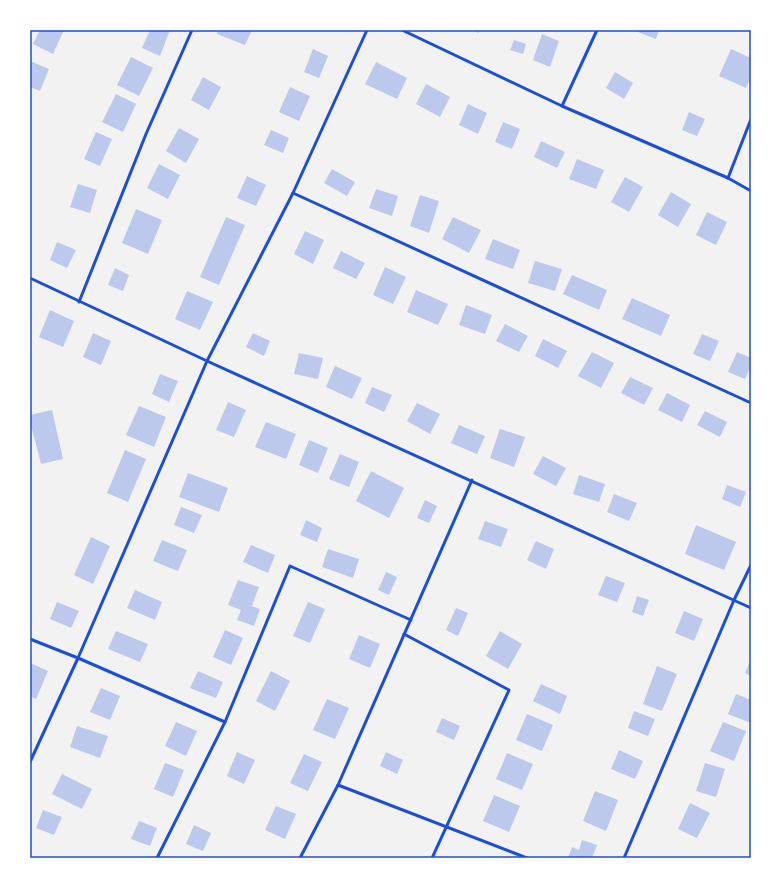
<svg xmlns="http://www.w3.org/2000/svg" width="781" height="888" font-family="Ubuntu,sans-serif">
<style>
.building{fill:#bdc9ec}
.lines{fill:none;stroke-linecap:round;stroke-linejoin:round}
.service{stroke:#1d4ed8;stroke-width:3}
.neatline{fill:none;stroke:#1d4ed8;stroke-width:1.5}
</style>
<rect width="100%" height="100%" fill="#f2f2f2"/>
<g class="building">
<polygon points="40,30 64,30 53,54 33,44"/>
<polygon points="150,30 170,30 160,56 142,48"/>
<polygon points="218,30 252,30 245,45 217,34"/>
<polygon points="471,30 480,30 479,33"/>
<polygon points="633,30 659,30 656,39"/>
<polygon points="542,34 559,41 550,67 533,60"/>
<polygon points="514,40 526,44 523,54 510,50"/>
<polygon points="313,49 328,56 319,78 304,72"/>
<polygon points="731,49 751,58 751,77 746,88 719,76"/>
<polygon points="131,57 153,68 139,96 117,85"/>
<polygon points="30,61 49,69 40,91 30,87"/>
<polygon points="376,62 407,78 397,99 365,84"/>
<polygon points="615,72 633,83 624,99 606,88"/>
<polygon points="203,77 221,87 209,110 191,100"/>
<polygon points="426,84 450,97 440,117 416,104"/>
<polygon points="290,87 310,96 299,121 279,112"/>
<polygon points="116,94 136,104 123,132 102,122"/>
<polygon points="468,104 487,113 478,134 459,125"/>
<polygon points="689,112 705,119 697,136 682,130"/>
<polygon points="503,122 520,129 512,149 495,142"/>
<polygon points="179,128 199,139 186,163 166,151"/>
<polygon points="271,130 289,138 283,153 264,145"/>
<polygon points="96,132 112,139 100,166 84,159"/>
<polygon points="541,141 565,152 557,168 534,157"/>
<polygon points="577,159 604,170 596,189 569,179"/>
<polygon points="159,164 180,175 168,199 147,188"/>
<polygon points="332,169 355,182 347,196 324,183"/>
<polygon points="247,176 266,185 256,206 237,198"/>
<polygon points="625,177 643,187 629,212 611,202"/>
<polygon points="78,184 97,190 90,213 70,207"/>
<polygon points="376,189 398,196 392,216 369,208"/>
<polygon points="671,192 691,204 678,227 658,215"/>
<polygon points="420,195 439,201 429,233 410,226"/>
<polygon points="136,209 162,220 148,254 122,243"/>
<polygon points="707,212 727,222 716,245 696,235"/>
<polygon points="226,217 245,225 219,285 200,277"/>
<polygon points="453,217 481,230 469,253 442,239"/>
<polygon points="305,231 324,240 313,264 294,254"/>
<polygon points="493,239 520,250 513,269 485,259"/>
<polygon points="57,242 76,250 67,268 50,260"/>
<polygon points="341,251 365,263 356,279 333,268"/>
<polygon points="535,261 562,269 555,291 528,283"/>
<polygon points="385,267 406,277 393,304 373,295"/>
<polygon points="115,268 129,275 123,291 108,285"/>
<polygon points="572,275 607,290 599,310 563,294"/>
<polygon points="416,290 448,304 438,325 407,312"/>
<polygon points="187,291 213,302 200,330 175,319"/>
<polygon points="632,298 670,315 661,336 622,319"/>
<polygon points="466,305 492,315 485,334 459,325"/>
<polygon points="50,310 74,321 63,347 39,337"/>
<polygon points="505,324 528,336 519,352 496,341"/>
<polygon points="93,333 111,341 101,365 83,357"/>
<polygon points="253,333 270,341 264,356 246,347"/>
<polygon points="702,334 719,341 710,361 693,354"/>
<polygon points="543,339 567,351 558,368 535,356"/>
<polygon points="592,352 614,363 601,388 578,376"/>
<polygon points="737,352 751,358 751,366 745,379 728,372"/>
<polygon points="299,353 323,358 318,379 294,374"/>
<polygon points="335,366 362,378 352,399 326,387"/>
<polygon points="160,374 178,381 169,402 152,394"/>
<polygon points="630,377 653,388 644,405 621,393"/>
<polygon points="372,387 392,395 384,412 365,403"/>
<polygon points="667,393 690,405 682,422 658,410"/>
<polygon points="228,402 246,410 234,437 216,430"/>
<polygon points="417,403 440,414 430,434 407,421"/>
<polygon points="139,406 166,417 154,447 126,435"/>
<polygon points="52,410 63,459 41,464 30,421 30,415"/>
<polygon points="705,411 727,422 720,437 697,425"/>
<polygon points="266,422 296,434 286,459 255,447"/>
<polygon points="459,425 485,436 477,454 451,443"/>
<polygon points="500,429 525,437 514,467 490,458"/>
<polygon points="309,440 328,448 318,473 299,465"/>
<polygon points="125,450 146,459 128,502 107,493"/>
<polygon points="340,454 359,462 349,487 329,479"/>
<polygon points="543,456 566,468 556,486 533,474"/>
<polygon points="371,471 404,488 389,518 356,501"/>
<polygon points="188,473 228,488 219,512 179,497"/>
<polygon points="579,475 605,484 599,502 573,494"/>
<polygon points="727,485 746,492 740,507 722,499"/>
<polygon points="614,494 637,503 629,521 607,512"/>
<polygon points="425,500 437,506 429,523 417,518"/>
<polygon points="181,507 202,515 194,533 174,525"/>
<polygon points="306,520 322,528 317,542 300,535"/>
<polygon points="485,521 508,529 501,547 478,539"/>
<polygon points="696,525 736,542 724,570 685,554"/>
<polygon points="91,537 110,546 93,584 74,575"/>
<polygon points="162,540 187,550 178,571 153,561"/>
<polygon points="536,541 554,549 546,569 527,560"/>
<polygon points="251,545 275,555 268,573 243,562"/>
<polygon points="328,549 359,559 353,578 322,567"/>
<polygon points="386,572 397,577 389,595 378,590"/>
<polygon points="606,576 625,583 617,602 598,595"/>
<polygon points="238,580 259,587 252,606 260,609 254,626 237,620 241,610 228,605"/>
<polygon points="135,590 162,602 155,620 127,608"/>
<polygon points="637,596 649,600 643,616 632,612"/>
<polygon points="57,602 79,611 71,628 50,619"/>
<polygon points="308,602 325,609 310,643 293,636"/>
<polygon points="456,608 468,613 458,636 446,630"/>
<polygon points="684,611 703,619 694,641 675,633"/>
<polygon points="225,630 243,638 231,665 213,657"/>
<polygon points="116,631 148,644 140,662 108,649"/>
<polygon points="500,631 522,644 508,669 486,656"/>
<polygon points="359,635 380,644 370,668 349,659"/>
<polygon points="751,659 751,676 745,673"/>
<polygon points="30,663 48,671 36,699 30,696"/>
<polygon points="657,666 677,674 662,711 643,704"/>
<polygon points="198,671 223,682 216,698 190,688"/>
<polygon points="271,671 290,681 275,711 256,701"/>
<polygon points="541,684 567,696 560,714 533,701"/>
<polygon points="101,688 120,696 110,720 90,712"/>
<polygon points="736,694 751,700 751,723 728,714"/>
<polygon points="327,699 349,708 335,739 313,730"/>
<polygon points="634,711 655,719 648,736 628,728"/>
<polygon points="527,714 553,725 542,751 516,740"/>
<polygon points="442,718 460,726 454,740 436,732"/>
<polygon points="176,722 197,731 186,756 165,746"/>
<polygon points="723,722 746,731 734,761 710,751"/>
<polygon points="77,726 108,736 100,758 70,747"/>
<polygon points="619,750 643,761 635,779 611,769"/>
<polygon points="237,752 255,760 244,784 227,776"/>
<polygon points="386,752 403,760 397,774 380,766"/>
<polygon points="507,753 533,764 522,790 496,779"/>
<polygon points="304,754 322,762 308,791 290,783"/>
<polygon points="165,763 184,770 173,797 154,789"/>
<polygon points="705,763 725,769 716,797 696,791"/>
<polygon points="62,774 92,789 82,809 52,794"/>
<polygon points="595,791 618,800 606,831 583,821"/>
<polygon points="494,795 520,806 509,832 483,821"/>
<polygon points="690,803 710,813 697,838 678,829"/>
<polygon points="276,806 296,814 285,839 265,830"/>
<polygon points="43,810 62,817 54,835 36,828"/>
<polygon points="139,821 157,828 150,846 131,839"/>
<polygon points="194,825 211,833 203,851 186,844"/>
<polygon points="582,840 597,845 592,858 568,858 572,847 579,850"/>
</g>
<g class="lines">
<g class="service">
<polyline points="402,30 562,106 728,178 751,191"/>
<polyline points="562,106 597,30"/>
<polyline points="728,178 751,119"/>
<polyline points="293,193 751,403"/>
<polyline points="30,278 207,361 751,608"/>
<polyline points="79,302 146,134 192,30"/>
<polyline points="404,634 509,690 432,858"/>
<polyline points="30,639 78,658 225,722"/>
<polyline points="30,762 78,658 207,361 293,193 367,30"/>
<polyline points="338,785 527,858"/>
<polyline points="157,858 225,722 290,566 411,620"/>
<polyline points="300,858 338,785 472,480"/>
<polyline points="624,858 734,600 751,565"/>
</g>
</g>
<rect width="781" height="888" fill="none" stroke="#ffffff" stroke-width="62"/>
<rect x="31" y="31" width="719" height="826" class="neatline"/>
</svg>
